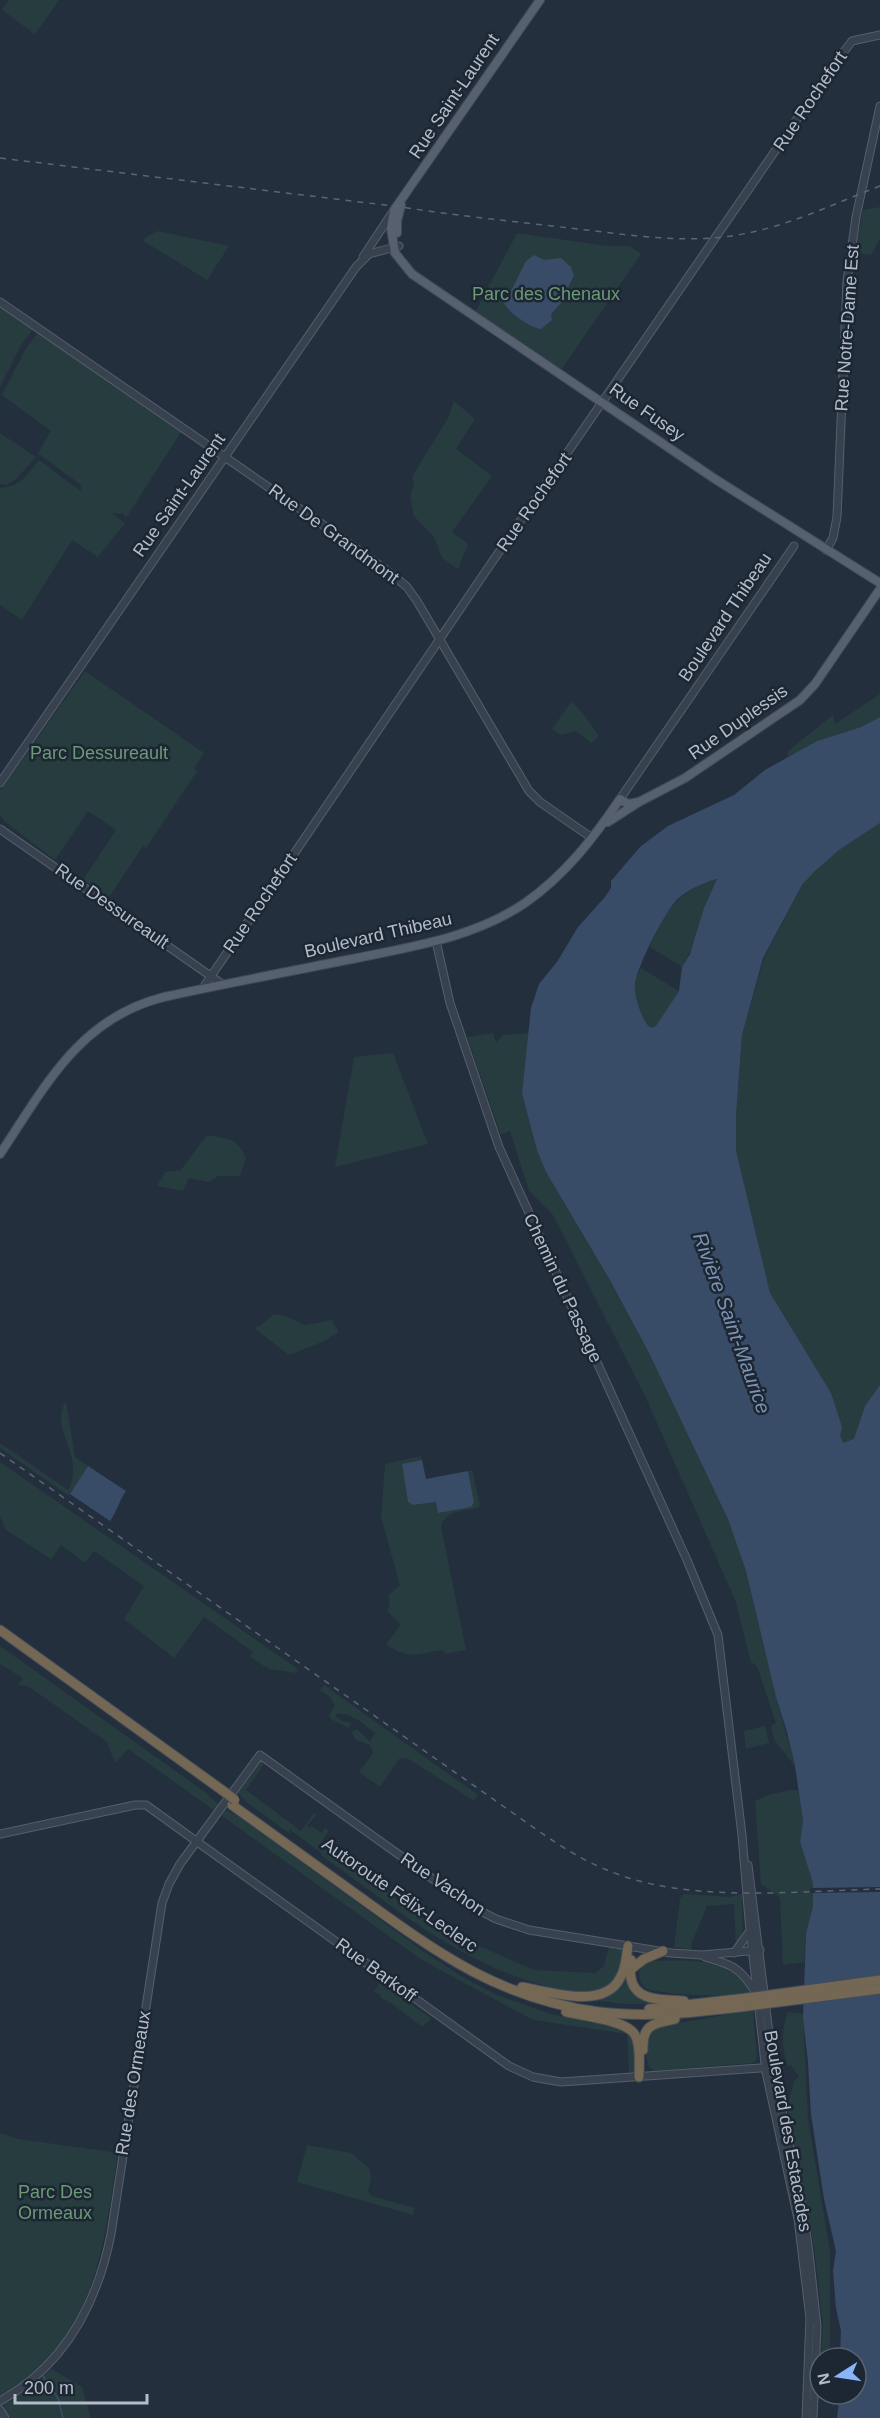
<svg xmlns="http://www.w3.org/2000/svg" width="880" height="2418" font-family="Arial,sans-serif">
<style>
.green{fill:#263c3f}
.water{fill:#394c67;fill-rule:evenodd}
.pier{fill:#242f3e}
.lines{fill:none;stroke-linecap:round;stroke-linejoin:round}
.stream{stroke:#394c67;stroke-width:1.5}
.minor-casing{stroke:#565f6c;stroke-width:9}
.major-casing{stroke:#414a57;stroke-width:10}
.highway-casing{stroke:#434c59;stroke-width:11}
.minor{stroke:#38414e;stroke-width:7}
.major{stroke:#56606e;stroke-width:8}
.highway{stroke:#746855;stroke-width:9}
.rail{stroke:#5a6575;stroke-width:1.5;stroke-dasharray:6 6;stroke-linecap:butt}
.highway-bridge-casing{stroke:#434c59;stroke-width:11;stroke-linecap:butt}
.highway-bridge{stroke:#746855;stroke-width:9}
.labels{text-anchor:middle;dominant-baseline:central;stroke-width:5;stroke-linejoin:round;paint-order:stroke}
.street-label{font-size:18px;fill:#b4bcc9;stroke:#1d2633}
.park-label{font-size:18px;fill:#6b9a76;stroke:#1d2633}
.water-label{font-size:20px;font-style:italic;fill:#7c92b1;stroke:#1d2633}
</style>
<rect width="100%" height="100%" fill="#242f3e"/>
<g class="green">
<polygon points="9,0 59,0 35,34 2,10"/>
<polygon points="880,207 880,238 871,255 855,253 863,210"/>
<polygon points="157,231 229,246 207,280 142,240"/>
<polygon points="517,233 607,246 630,246 641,254 561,370 474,314"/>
<polygon points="0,300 36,325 20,347 0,387"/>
<path d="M 40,329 L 183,429 L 126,518 L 123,514 L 111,513 L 125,523 L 98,557 L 72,540 L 22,620 L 0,605 L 0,488 C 19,488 28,474 39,460 L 82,492 L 81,485 L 38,453 L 51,431 L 2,395 L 25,350 Z"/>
<polygon points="454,401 475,419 456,449 492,476 452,532 468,544 458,569 442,558 434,537 414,516 410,497 414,483 412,477 448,418"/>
<polygon points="0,433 36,457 16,479 6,485 0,484"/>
<polygon points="85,671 204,753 194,768 197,771 146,848 143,846 109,897 83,880 116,830 88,811 55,860 4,821 0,814 0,791"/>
<polygon points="880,694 880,717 861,727 817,741 788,758 788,751 833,715 835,724"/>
<polygon points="571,702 582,712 599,736 591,743 576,731 561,735 552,729"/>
<polygon points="880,823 880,1385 869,1403 851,1462 595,1050 641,968 679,991 665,1013 738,1087 742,1035 764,958 802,885 814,872 839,850"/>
<path d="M 717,879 C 705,908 698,940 682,967 L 650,947 C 662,914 682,887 717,879 Z"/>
<polygon points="493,1033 496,1043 503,1035 529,1033 522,1093 546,1172 611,1282 649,1353 729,1519 746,1571 776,1697 795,1766 775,1741 771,1726 776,1723 757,1666 751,1662 736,1602 645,1396 553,1215 529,1191 510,1131 501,1135 467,1037"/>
<polygon points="393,1053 428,1144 335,1167 354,1057"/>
<path d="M 207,1135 C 227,1139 237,1137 246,1158 L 240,1176 L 218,1176 L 208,1182 L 189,1178 L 183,1191 L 157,1186 L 165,1172 L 181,1170 Z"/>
<polygon points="274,1314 285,1316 305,1325 332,1320 339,1332 322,1342 289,1355 254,1328 260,1326"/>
<path d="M 66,1401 L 75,1457 L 88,1466 L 69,1496 L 0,1448 L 0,1443 L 68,1490 C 87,1458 48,1428 66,1401 Z"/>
<path d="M 421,1456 L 422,1460 L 402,1464 L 408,1502 L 413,1505 L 437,1502 L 439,1513 L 474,1502 L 468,1471 L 472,1470 L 480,1505 L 478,1508 C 464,1511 446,1510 441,1526 L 466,1650 L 445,1654 L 442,1650 C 418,1654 407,1660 386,1644 L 401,1625 L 387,1611 L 390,1604 L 388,1596 L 400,1585 L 381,1517 L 385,1464 Z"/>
<polygon points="0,1462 298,1669 296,1673 269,1669 250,1657 253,1652 204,1617 174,1658 124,1619 144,1586 94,1551 85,1563 61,1545 51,1559 6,1530 0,1516"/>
<polygon points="0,1646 205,1792 219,1805 215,1811 128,1749 115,1763 107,1742 28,1686 18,1685 23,1678 0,1664"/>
<polygon points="324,1685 478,1795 473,1800 407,1758 399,1759 380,1787 359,1772 373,1753 370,1745 355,1739 352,1732 357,1729 370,1742 375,1733 358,1720 348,1715 338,1713 335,1716 342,1721 352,1723 348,1728 331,1719 329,1715 335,1706 330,1697 320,1690"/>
<polygon points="765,1726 769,1743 746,1749 744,1731"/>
<path d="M 261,1762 L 264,1764 L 246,1790 L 301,1831 L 314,1813 L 316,1815 L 307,1826 L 310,1828 L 312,1826 L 322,1833 L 325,1828 L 329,1831 L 320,1844 L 433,1926 L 534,1970 L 595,1973 L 604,1966 L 609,1947 L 614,1947 L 613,1949 L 615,1950 L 616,1948 L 622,1949 C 625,1960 620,1974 613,1983 C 603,1995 583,1993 570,1991 C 474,1975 399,1911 322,1856 L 320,1852 L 289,1829 L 290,1834 L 249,1804 L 238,1793 Z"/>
<polygon points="791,1790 798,1790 803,1821 800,1842 813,1883 814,1895 813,1906 806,1933 804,1962 783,1965 780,1898 761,1884 755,1801 768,1795"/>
<polygon points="226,1810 244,1820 423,1951 466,1979 495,1994 551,2014 627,2030 634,2042 634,2070 629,2073 627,2034 533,2020 468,1985 422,1960 222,1816"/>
<polygon points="684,1894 729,1897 742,1894 743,1938 736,1946 734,1904 707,1906 692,1942 691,1950 674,1947 680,1898"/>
<path d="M 650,1961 C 669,1960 720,1959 735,1970 C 742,1976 748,1985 751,1993 C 716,1997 678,1996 646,1989 C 636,1978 637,1967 650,1961 Z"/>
<path d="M 624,1976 L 626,1976 C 630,1995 640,2000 656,2004 L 625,2004 L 591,2000 Z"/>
<polygon points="380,1982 431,2018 422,2027 391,2003 381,1998 381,1995 374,1992"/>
<path d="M 753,2010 L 757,2058 L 753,2063 L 655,2071 L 649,2067 C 646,2059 643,2037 650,2031 C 651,2030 659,2027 660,2026 Z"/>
<path d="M 788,2012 L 803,2014 L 808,2119 L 830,2251 L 830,2358 L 821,2358 L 823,2324 L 814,2247 L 787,2108 L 794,2081 L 799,2076 L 791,2066 L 787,2065 C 782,2047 781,2029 788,2012 Z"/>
<path d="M 0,2133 L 19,2139 L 118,2153 C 103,2248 95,2344 0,2395 Z"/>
<polygon points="307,2145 351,2153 370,2169 371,2178 368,2191 371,2196 415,2208 413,2215 297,2182"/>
<polygon points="52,2369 82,2387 91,2418 11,2418 3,2405 31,2388"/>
</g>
<g class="water">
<path d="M 534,255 L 544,260 L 561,258 L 571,267 L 574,275 L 562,302 L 551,314 L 552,320 L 541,329 C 528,327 504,310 501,297 L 509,295 L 526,261 Z"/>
<path d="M 880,717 L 880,823 L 839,850 L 814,872 L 802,885 L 763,958 L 742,1035 L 736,1114 L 736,1151 L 770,1293 L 831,1393 L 842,1427 L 840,1436 L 843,1443 L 854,1439 L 865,1406 L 880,1385 L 880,2418 L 837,2418 L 840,2394 L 856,2394 L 856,2358 L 840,2358 L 841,2331 L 836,2308 L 833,2271 L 836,2251 L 824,2199 L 811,2114 L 808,2062 L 803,2018 L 806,1933 L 813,1906 L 813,1883 L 800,1842 L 803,1821 L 795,1766 L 787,1732 L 776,1697 L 746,1571 L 728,1519 L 649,1353 L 611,1282 L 546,1172 L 537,1150 L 522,1093 L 531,1008 L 539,984 L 557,962 L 578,927 L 605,897 L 611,888 L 611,881 L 640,847 L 668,826 L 734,795 L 765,770 L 817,741 L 861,727 ZM 717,879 L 704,908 L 690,954 L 682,967 L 679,991 L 656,1026 L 651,1028 C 642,1023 633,993 635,983 C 638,965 666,908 680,897 C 690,889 704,882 717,879 Z"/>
<polygon points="422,1460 426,1479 468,1471 474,1502 471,1507 438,1513 436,1502 413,1505 408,1502 402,1464"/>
<path d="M 88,1466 L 126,1491 C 119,1501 117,1511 110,1521 L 70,1494 Z"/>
</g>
<polygon class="pier" points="880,1887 880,1892 811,1893 810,1888"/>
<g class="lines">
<polyline class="stream" points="43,2376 58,2398 63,2418"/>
<g class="minor-casing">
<g id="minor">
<polyline points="363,257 394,210"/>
<polyline points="0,302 332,531 393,575 407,587 417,601 529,791 540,802 592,838"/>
<polyline points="826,550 833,538 837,517 847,281 856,217 880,106"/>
<polyline points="0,783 356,267 369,254 399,246"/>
<polyline points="620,799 794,546"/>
<polyline points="0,829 222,984"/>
<polyline points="436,941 450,1003 499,1147 687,1560 718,1635 742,1835 749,1920 766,2072 798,2219 810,2318 806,2418"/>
<polyline points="203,988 490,565 839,58 852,41 880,35"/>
<polyline points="0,1834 135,1805 146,1805 509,2066 533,2077 561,2082 773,2067"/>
<polyline points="748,1865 774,2073 803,2210 809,2253 817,2326 813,2418"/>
<polyline points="734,1953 750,1931"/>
<path d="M 705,1957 C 733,1965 739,1967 755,1991"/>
<path d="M 0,2401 C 64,2366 97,2304 111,2234 L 162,1903 L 169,1884 L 180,1864 L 260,1755 L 469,1905 L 496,1919 L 529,1930 L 671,1953 L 702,1955 L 760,1950"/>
<polyline points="0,2410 5,2418"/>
</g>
</g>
<g class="major-casing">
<g id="major">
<polyline points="540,0 394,210 391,228 395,253 412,274 715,479 880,583"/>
<polyline points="397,233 397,221 401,205"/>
<polyline points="608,822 639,802 685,778 800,700 815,684 880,589"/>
<path d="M 0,1154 C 45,1087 79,1018 164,997 C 228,983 292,971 357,958 C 415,946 475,937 525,903 C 565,875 593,839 620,799 L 628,804 L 639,802"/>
</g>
</g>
<g class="highway-casing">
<g id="highway">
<polyline points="0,1630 226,1793"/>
<path d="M 232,1805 C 273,1835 315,1865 357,1895 C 436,1952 499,1999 599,2012 C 649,2018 698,2012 748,2006"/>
<path d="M 631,1960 C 625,2001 653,1999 684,2001"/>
<polyline points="630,1970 644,1959 663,1951"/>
<path d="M 522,1987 C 550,1992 604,2010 620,1978 C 626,1969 626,1957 628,1946"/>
<polyline points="649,2009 747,1998"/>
<path d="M 566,2012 C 582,2016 627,2020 635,2035 C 641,2046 639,2064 639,2077"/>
<path d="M 643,2050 C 642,2025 653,2023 675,2019"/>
</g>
</g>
<use href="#minor" class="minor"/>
<use href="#major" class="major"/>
<use href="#highway" class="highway"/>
<g class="rail">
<path d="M 0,158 L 401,207 C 459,216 519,222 578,229 C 630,235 685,244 737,235 C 787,227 833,204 880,186"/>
<path d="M 0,1453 L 513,1813 C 543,1834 572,1856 607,1870 C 687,1904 793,1891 880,1889"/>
</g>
<g class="highway-bridge-casing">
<g id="highway-bridge">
<polyline points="226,1793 235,1800"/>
<polyline points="747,1998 880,1980"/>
<polyline points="748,2006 880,1989"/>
</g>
</g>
<use href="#highway-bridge" class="highway-bridge"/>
</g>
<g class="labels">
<g class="street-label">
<text transform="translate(454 96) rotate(-56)">Rue Saint-Laurent</text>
<text transform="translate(810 101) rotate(-56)">Rue Rochefort</text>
<text transform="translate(847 328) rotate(-86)">Rue Notre-Dame Est</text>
<text transform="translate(647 412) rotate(35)">Rue Fusey</text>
<text transform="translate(179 495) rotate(-55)">Rue Saint-Laurent</text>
<text transform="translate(534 502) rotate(-55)">Rue Rochefort</text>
<text transform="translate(334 534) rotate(36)">Rue De Grandmont</text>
<text transform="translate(725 617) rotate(-56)">Boulevard Thibeau</text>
<text transform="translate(738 722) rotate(-35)">Rue Duplessis</text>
<text transform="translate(260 903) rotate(-56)">Rue Rochefort</text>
<text transform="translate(112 906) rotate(35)">Rue Dessureault</text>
<text transform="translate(378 935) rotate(-13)">Boulevard Thibeau</text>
<text transform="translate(563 1288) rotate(65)">Chemin du Passage</text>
<text transform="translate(443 1884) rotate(34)">Rue Vachon</text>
<text transform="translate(400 1895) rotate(35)">Autoroute Félix-Leclerc</text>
<text transform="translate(376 1970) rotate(36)">Rue Barkoff</text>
<text transform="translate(133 2083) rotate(-81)">Rue des Ormeaux</text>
<text transform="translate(788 2131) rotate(80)">Boulevard des Estacades</text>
</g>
<g class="park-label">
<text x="546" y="294">Parc des Chenaux</text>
<text x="99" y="753">Parc Dessureault</text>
<text x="55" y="2192">Parc Des<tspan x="55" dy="21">Ormeaux</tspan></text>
</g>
<g class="water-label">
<text transform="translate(732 1323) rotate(70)">Rivière Saint-Maurice</text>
</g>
</g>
<g transform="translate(838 2376) rotate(258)"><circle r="28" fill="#1d2633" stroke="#59626f" stroke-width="1.5"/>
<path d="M0-4.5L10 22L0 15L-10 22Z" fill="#8ab4f8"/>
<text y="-9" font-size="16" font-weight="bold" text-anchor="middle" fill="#b4bcc9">N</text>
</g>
<path d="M15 2394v9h132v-9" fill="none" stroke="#b4bcc9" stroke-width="3"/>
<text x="24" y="2394" font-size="18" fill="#b4bcc9" stroke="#1d2633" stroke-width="4.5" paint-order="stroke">200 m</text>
</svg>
